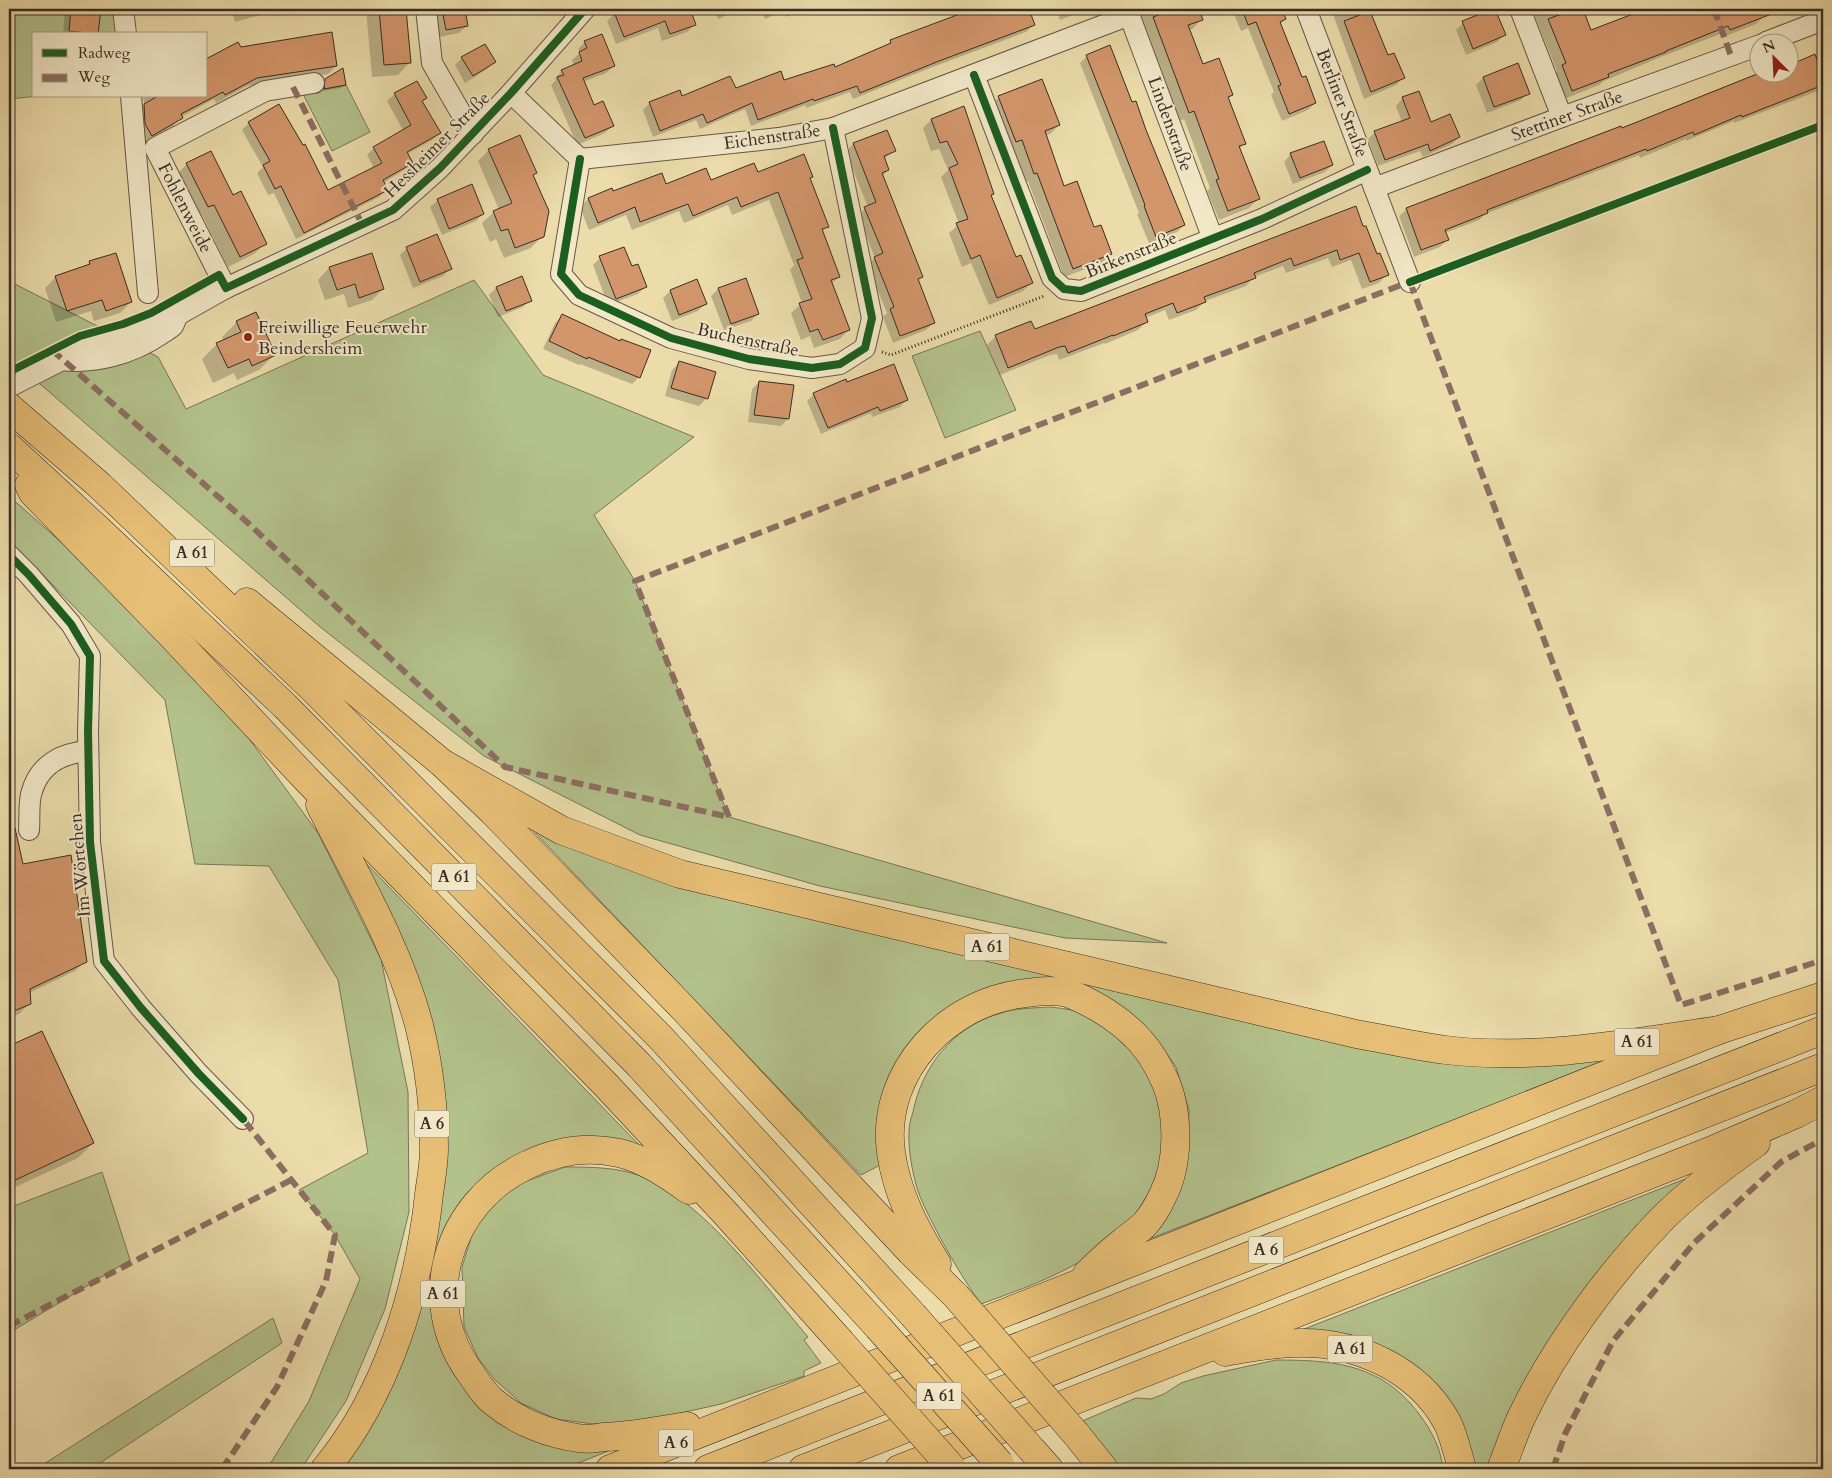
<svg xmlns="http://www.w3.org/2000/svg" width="1832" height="1478" font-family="Cardo,serif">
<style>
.green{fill:#b3c18b;stroke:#767659}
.shadow{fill:#0003}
.building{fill:#d3966b;stroke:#3a2c27}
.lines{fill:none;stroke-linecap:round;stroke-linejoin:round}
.minor-casing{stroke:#665848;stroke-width:22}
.highway-casing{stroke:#3a2c27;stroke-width:29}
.path{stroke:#3a2c27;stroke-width:3;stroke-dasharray:1 2.5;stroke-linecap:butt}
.minor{stroke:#f2e8c8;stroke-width:20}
.highway{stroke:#e6be75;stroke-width:28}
.highway-bridge-casing{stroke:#3a2c27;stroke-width:29;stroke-linecap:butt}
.highway-bridge{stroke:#e6be75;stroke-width:28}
.quiet{stroke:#8d6e63;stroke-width:6;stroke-dasharray:12 6;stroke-linecap:butt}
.cycleway-casing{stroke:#f2e8c8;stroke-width:11}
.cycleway{stroke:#1b5e20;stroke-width:8}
.poi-dot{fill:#8f2418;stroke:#f2e8c8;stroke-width:2}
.labels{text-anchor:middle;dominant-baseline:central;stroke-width:4;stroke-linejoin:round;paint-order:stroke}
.shield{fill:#f2e8c8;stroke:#716457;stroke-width:1}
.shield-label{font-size:16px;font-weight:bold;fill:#3a2c27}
.street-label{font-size:18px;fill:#3a2c27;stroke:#f2e8c8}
.poi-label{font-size:18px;fill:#3a2c27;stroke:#f2e8c8;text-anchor:start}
</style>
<rect width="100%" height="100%" fill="#ebdcaa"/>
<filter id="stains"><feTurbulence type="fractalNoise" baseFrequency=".004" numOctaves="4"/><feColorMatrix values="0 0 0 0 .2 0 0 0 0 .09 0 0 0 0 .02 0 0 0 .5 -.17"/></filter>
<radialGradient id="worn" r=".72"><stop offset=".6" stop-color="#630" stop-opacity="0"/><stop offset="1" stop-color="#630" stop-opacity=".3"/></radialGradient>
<g class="green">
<polygon points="9,9 118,9 121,34 34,34 34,96 39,96 9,99"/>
<polygon points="346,85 370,132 332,151 302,92"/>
<polygon points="474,280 543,375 694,437 594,515 635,581 729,817 1167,943 1065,938 820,886 640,835 484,756 319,626 9,357 9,281 158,357 186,409"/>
<polygon points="980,331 1016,410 945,438 912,356"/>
<polygon points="9,496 62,543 234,718 318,833 381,959 408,1092 409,1212 385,1309 346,1401 301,1469 267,1469 309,1401 360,1279 335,1235 299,1190 368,1153 338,980 269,866 195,864 165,700 9,540"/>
<polygon points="526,823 1212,1011 1594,1060 1599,1063 1149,1239 1173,1204 1188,1156 1189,1110 1176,1067 1159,1042 1140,1021 1091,991 924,1028 884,1163 861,1175"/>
<polygon points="355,852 648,1154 586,1141 459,1208 454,1370 585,1449 611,1450 563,1469 338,1469 387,1389 441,1112"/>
<path d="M 1050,1007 C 1059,1008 1068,1009 1077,1011 C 1088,1014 1100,1023 1109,1030 C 1154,1065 1177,1122 1155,1178 C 1146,1202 1131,1221 1113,1240 C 1107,1246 1098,1250 1091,1255 C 1057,1277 1019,1290 981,1304 C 963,1279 948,1253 934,1226 C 928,1214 921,1201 917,1188 C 912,1170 908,1150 909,1131 C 909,1125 911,1118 913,1112 C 922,1067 952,1028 998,1014 C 1015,1008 1033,1008 1050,1007 Z"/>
<path d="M 565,1167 C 590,1167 617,1167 641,1176 C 706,1203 763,1284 808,1337 L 804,1340 L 821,1363 L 804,1371 L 804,1376 L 721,1404 L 645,1421 L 593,1424 L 556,1419 L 521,1403 L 495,1380 L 478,1358 L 464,1327 L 462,1267 L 473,1231 L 494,1202 L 524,1182 Z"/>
<polygon points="1713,1168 1666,1208 1494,1469 1471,1469 1448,1403 1289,1335"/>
<polygon points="102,1172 130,1260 9,1333 9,1208"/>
<polygon points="273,1318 282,1343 91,1469 36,1469"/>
<path d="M 1276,1360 C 1334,1360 1382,1364 1419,1414 C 1432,1431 1441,1449 1443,1469 L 1119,1469 L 1080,1422 L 1136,1398 L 1151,1399 L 1164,1394 L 1181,1383 L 1203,1376 Z"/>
</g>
<g class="shadow">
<polygon points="65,9 99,9 97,33 63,34"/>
<polygon points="231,9 333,9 276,16 276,11 235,22"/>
<polygon points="366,9 405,9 410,62 398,75 372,77"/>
<polygon points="434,9 463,9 467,26 459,33 439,37"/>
<polygon points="627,9 698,9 690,11 695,24 687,32 662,41 658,28 616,44 607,21 615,13"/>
<polygon points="714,9 741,9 718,19"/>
<polygon points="761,9 803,9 786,17 784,11 765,19"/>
<polygon points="986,9 1027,9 1033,25 1026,32 930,68 853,99 850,92 806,108 806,105 751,126 745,109 700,129 696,120 653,137 643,110 650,103 784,82 834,68 884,48 891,41"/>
<polygon points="1056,9 1088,9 1060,20"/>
<polygon points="1138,9 1172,9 1173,11 1178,9 1198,9 1202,19 1192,29 1189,30 1202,65 1232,95 1228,99 1244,144 1239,149 1259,198 1249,208 1219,220 1207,191 1210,188 1184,119 1180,121"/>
<polygon points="1232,9 1281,9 1285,19 1280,24 1301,79 1315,103 1308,110 1282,121 1271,95 1274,92 1248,28 1241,31"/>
<polygon points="1331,9 1367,9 1387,57 1403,78 1396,85 1364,99"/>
<polygon points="1532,9 1582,9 1591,31 1652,9 1762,9 1765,15 1756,24 1721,38 1720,34 1658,58 1604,81 1599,85 1564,99 1554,75 1557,71"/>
<polygon points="1463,23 1504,35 1497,42 1466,55 1456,30"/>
<polygon points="585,42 614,66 606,73 583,82 593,107 612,126 605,133 577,145 551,85 556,80 555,78 562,71 574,66 572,60 580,53 578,49"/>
<polygon points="241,49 336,66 328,74 247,86 216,103 214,99 181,117 173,126 143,143 136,113 145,105 143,99 146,96 206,96"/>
<polygon points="1823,53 1823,89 1734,123 1734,121 1686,141 1686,139 1640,158 1639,155 1485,214 1479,220 1445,233 1447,240 1440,247 1414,257 1399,216 1407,209 1621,130 1790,72 1790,66"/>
<polygon points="1087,56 1132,104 1135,102 1184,225 1177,232 1149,243 1137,214 1139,213 1080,63"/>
<polygon points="462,58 495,62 487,69 465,83 455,65"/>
<polygon points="1518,65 1528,93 1521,100 1487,113 1476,85 1483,78"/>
<polygon points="325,80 345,85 341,88 321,91 322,83"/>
<polygon points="417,82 426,98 422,102 439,133 432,140 407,154 412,163 404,170 383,183 386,190 379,197 296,239 274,193 268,195 257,173 263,167 242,130 249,123 327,192 374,168 367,155 374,148 403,130 387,101 395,94"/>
<polygon points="999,97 1059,125 1050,134 1045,136 1064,187 1111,254 1102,263 1064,277 1028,181 1025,182 1013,148 1007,150 990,106"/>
<polygon points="1403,98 1431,124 1459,137 1452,144 1423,157 1420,151 1378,166 1368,139 1375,132 1402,122 1396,106"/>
<polygon points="931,120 990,196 1016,259 1031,283 1023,291 989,305 971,263 962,267 949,233 959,224 941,177 948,170 939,149 931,151 923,128"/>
<polygon points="886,131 894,151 884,159 888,170 882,176 922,277 917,281 933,323 926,330 893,343 883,317 887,313 867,265 875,258 858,215 868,207 846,152 853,144"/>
<polygon points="489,150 535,173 532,177 542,236 531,248 504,258 496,239 490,242 482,223 494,212 499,210 478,161"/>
<polygon points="1291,154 1332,165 1325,172 1293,184 1284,162"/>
<polygon points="187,164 232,197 265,243 254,254 228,267 202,215 197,218 176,175"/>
<polygon points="757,174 812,177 809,179 827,226 822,232 839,277 831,284 848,330 840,339 814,348 810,336 801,340 791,313 802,303 790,270 794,265 769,200 732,215 728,205 684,223 679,211 632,230 626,215 589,230 580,207 588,199 611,189 612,193 711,182"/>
<polygon points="438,200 483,214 476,221 442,235 430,207"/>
<polygon points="1355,207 1376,256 1387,274 1379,283 1362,289 1351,260 1332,267 1328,258 1286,273 1283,266 1254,277 1246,286 1205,301 1196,310 1169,320 1165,310 1145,318 1147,321 1138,330 1105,344 1104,343 1059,360 1057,354 1050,355 1000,375 987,345 996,336 1034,330"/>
<polygon points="407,248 450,269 443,276 413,288 400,255"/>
<polygon points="371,254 383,289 372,300 348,308 344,294 325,300 318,280 329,268"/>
<polygon points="600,258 631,268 645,287 638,294 608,305 593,265"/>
<polygon points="90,262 131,302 120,313 94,321 91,311 56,322 45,288 56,277 85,267"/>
<polygon points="745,280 758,314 751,321 724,330 711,296 718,289"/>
<polygon points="496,288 530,300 523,307 498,317 489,295"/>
<polygon points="670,291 705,304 698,311 672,321 663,298"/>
<polygon points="562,316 639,377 632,384 580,364 579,365 543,349 555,323"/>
<polygon points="237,322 274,355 259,370 237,380 234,373 213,383 202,359 217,344 224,341 222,337"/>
<polygon points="680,362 707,398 699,406 665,396 672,370"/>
<polygon points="759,382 788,419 781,426 748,422 752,389"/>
<polygon points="847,384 907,399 900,407 872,417 871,413 821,434 807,401 814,394"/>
<polygon points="19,851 22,866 85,961 75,971 29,993 29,1004 19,1014 9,1018 9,852"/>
<polygon points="41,1033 93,1143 78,1158 9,1190 9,1047"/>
</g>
<g class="building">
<polygon points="71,9 101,9 98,34 69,31"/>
<polygon points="379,9 406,9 411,63 384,65"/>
<polygon points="442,9 465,9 468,26 446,30"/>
<polygon points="623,9 694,9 691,11 696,25 670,34 665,21 624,37 614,12"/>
<polygon points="973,9 1029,9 1035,25 939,61 860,93 857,86 814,101 813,99 758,120 752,103 707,123 703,114 660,131 649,102 680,90 682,96 730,76 736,88 781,71 784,80 834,64 835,67 891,43 890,40"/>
<polygon points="1174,9 1199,9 1203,20 1188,25 1203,64 1219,58 1233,95 1228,97 1246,144 1239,146 1260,199 1228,211 1216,180 1219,179 1194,111 1189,113 1153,17"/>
<polygon points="1242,9 1287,9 1287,10 1283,12 1286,19 1280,22 1302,77 1306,76 1316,103 1289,114 1278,86 1281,85 1256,22 1248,25"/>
<polygon points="1493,9 1495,9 1506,35 1473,49 1462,21"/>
<polygon points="1575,9 1583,9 1591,30 1646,9 1782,10 1730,30 1728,26 1666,51 1666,52 1608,74 1609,77 1572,91 1562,65 1566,63 1548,19"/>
<polygon points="1370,11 1388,55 1394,53 1405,78 1371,92 1344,21"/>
<polygon points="332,32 337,66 257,78 225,95 223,92 181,114 183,118 152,136 145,124 144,104 158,96 206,96 206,59 238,42 241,47"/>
<polygon points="602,34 615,66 583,78 594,105 603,101 614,126 585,138 557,77 564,75 561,70 582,61 579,52 587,48 584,41"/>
<polygon points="485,44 496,62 473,76 461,57"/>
<polygon points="1110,45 1132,102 1136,101 1146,130 1185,225 1156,237 1144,206 1145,205 1086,55"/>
<polygon points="1815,54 1823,77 1823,85 1742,117 1741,115 1694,135 1693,132 1647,151 1646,149 1487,210 1488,213 1445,230 1449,240 1421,250 1406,208 1621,126 1622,128 1762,72 1790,72 1790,65"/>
<polygon points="1518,63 1530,94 1494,107 1483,77"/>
<polygon points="343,68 346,85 324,89 325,79"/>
<polygon points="1042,79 1060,125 1045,131 1064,186 1077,181 1094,227 1101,225 1112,254 1073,269 1037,173 1034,174 1022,140 1016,142 998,96"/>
<polygon points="417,81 427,98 422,101 441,133 407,152 413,163 383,180 388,190 304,233 281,186 275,189 263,165 270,161 248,122 279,104 303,145 305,144 328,190 382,163 373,147 411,125 394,93"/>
<polygon points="1419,91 1431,122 1450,114 1460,137 1430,151 1428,144 1385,160 1374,131 1410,118 1402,97"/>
<polygon points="964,106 994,194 991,195 1016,257 1021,255 1033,283 997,298 980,255 971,259 956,223 968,219 949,168 958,164 947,141 940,143 931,119"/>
<polygon points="887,130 896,151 884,156 889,170 882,173 923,277 918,279 935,323 900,336 890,309 894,307 874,257 883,253 864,207 876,202 853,143"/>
<polygon points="520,135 537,173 533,175 549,211 544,237 515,248 508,229 501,231 493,211 512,203 488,149"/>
<polygon points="1324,141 1333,165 1300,178 1290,153"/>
<polygon points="211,151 233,195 241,191 267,244 240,257 214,205 208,207 186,163"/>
<polygon points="804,154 813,177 810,178 829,227 822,229 840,277 831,280 850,330 823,340 818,329 810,332 799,303 812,299 797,260 803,258 778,192 741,207 737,197 693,216 688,204 640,222 635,207 598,223 588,198 612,188 613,191 662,173 666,184 706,168 711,180 754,163 758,172"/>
<polygon points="472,184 484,214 449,229 437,199"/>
<polygon points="1356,206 1363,226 1366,226 1377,254 1380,253 1389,275 1370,282 1359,253 1340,260 1337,250 1294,266 1291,258 1254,273 1256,278 1204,297 1206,302 1177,313 1173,303 1145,314 1148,322 1113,336 1113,335 1068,353 1065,346 1059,347 1008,368 995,335 1031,321 1035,329"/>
<polygon points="437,234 452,269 420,282 406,247"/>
<polygon points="624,247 632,266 638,264 647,287 616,299 599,256"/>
<polygon points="116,253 132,302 106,311 102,300 67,311 55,276 90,264 89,261"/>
<polygon points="372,253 384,289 359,298 355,284 337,290 329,267"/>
<polygon points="522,276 532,301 506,311 496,287"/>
<polygon points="746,278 759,314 731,324 718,288"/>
<polygon points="697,279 707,304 679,315 670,290"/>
<polygon points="256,312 276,355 252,366 249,359 228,368 216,343 241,332 236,321"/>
<polygon points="562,314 620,341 621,339 651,350 640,378 588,357 587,359 549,341"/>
<polygon points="679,361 716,372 708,399 671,388"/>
<polygon points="894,364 908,400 880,411 878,407 828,428 813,393 846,379 847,382"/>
<polygon points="759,381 794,385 789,419 754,415"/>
<polygon points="9,828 15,828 23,864 71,855 87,962 30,989 31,1004 9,1013"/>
<polygon points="42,1031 94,1143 9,1183 9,1046"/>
</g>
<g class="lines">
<g class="minor-casing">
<g id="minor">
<polyline points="123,9 126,34"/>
<polyline points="426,9 432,63 473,134"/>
<polyline points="1127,9 1213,239"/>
<polyline points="1306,9 1410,282"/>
<polyline points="1520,9 1562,117"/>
<polyline points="1766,42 1823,20"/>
<polyline points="974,75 1052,278 1064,289 1081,291 1262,219 1367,170"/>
<polyline points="511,93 580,159 779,138 833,128 1130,15"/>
<polyline points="131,96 148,293"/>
<polyline points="580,159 561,274 579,295 671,338 749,359 812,368 840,364 865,348 872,318 833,128"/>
<polyline points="1374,188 1562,117 1760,45"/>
<polyline points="226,288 155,148 265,91 314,83"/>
<path d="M 62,360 C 95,364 132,354 160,335 C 164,332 170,329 173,326 C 175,323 176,318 178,315"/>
<polyline points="9,387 62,360 75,348 128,333 165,316 178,315 226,288 393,210 440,168 511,93 585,9"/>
<polyline points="9,555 29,575 71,624 90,656 88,731 90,842 104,961 141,1008 199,1074 243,1119"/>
<path d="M 29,830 C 30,818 28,802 32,791 C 40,764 62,753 88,751"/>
</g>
</g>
<g class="highway-casing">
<g id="highway">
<polyline points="9,407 99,485 311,687 661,1038 913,1315"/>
<polyline points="9,447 100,531 285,706 639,1065 878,1327"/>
<polyline points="29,485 33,493 172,636 308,781 604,1083 726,1214 839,1340"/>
<polyline points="247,602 442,763 493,812 683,1008 911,1252 956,1296"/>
<path d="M 442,763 L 561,830 L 680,874 L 1356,1034 C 1386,1039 1416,1046 1446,1050 C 1536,1061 1630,1043 1719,1030"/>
<path d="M 320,805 C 356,876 399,949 419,1025 C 429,1065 434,1108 434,1149 C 434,1164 431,1179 429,1194 C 419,1290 387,1394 325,1469"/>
<path d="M 937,1264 C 915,1228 897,1195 891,1152 C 880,1071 949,1000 1027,993 C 1039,991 1056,990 1068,993 C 1079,997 1090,1003 1099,1008 C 1132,1028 1151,1048 1166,1083 C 1179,1115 1179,1164 1163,1195 C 1159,1204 1152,1216 1145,1224 C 1139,1230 1131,1235 1124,1241 C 1111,1251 1099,1262 1087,1274"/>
<path d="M 1225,1352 C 1248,1348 1273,1343 1297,1343 C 1356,1341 1418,1369 1447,1422 C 1454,1436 1458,1454 1462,1469"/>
<path d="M 687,1426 C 659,1431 632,1436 604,1437 C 596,1438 586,1440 578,1438 C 549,1434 518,1422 495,1403 C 485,1396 478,1384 471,1374 C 417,1301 447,1203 527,1165 C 556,1151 588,1146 619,1153 C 645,1159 668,1175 689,1190"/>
<polyline points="1076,1434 1104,1469"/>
<polyline points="1033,1451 1049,1469"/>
<polyline points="610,1469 1719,1030 1823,996"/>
<polyline points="708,1469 1823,1030"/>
<polyline points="803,1469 1823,1067"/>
<polyline points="899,1469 1710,1151 1796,1114 1823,1100"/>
<path d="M 1501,1469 C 1508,1452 1514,1433 1522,1416 C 1555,1347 1608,1275 1662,1219 C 1689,1192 1725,1165 1756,1143"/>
</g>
</g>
<polyline class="path" points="882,352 891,355 1044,296"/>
<use href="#minor" class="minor"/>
<use href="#highway" class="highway"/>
<g class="highway-bridge-casing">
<g id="highway-bridge">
<polyline points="956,1296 1076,1434"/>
<polyline points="913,1315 1033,1451"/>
<polyline points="878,1327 1000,1464"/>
<polyline points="839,1340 953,1469"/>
</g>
</g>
<use href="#highway-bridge" class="highway-bridge"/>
<g class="quiet">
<polyline points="1714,9 1731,56"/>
<polyline points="293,87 362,224"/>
<polyline points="1410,282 1681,1005 1823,960"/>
<polyline points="52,350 247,522 505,767 729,817"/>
<polyline points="729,817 635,581 1414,280"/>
<polyline points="9,1326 291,1180"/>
<polyline points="222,1469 277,1387 326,1281 335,1235 243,1119"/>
<polyline points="1553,1469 1565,1434 1613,1341 1694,1243 1781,1162 1823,1139"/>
</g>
<g class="cycleway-casing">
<g id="cycleway">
<polyline points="974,75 1052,278 1064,289 1081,291 1262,219 1367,170"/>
<polyline points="580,159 561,274 579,295 671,338 749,359 812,368 840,364 865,348 872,318 833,128"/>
<polyline points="1410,282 1823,125"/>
<polyline points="9,372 80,336 123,324 151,313 219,275 226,288 393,210 440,168 511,93 585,9"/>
<polyline points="9,555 29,575 71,624 90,656 88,731 90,842 104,961 141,1008 199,1074 243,1119"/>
</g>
</g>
<use href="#cycleway" class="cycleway"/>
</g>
<circle class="poi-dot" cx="248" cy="337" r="5"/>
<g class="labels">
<g class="shield">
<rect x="169.5" y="539.5" width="45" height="27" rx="4"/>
<rect x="431.5" y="863.5" width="45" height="27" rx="4"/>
<rect x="964.5" y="933.5" width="45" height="27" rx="4"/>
<rect x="1614.5" y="1028.5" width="45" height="27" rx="4"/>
<rect x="414.5" y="1110.5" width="35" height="27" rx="4"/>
<rect x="1248.5" y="1236.5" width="35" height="27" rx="4"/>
<rect x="420.5" y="1280.5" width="45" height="27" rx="4"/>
<rect x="1327.5" y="1335.5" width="45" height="27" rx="4"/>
<rect x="916.5" y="1382.5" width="45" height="27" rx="4"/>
<rect x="658.5" y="1429.5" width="35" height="27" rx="4"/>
</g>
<g class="shield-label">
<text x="192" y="553">A 61</text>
<text x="454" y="877">A 61</text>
<text x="987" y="947">A 61</text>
<text x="1637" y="1042">A 61</text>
<text x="432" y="1124">A 6</text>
<text x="1266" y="1250">A 6</text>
<text x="443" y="1294">A 61</text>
<text x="1350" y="1349">A 61</text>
<text x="939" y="1396">A 61</text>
<text x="676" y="1443">A 6</text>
</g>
<g class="street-label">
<text transform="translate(1342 103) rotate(69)">Berliner Straße</text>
<text transform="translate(1567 116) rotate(-20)">Stettiner Straße</text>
<text transform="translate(1170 124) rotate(70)">Lindenstraße</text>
<text transform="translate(772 137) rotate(-8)">Eichenstraße</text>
<text transform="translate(437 145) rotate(-45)">Hessheimer Straße</text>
<text transform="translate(185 208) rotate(63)">Fohlenweide</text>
<text transform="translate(1131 255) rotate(-22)">Birkenstraße</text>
<text transform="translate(748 340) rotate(12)">Buchenstraße</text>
<text transform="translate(80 865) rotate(-95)">Im Wörtchen</text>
</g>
<g class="poi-label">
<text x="258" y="327">Freiwillige Feuerwehr<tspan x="258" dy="21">Beindersheim</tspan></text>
</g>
</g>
<rect width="1832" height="1478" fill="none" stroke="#ebdcaa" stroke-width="30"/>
<rect x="10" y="10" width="1812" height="1458" fill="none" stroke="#3a2c27" stroke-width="2.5"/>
<rect x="15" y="15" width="1802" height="1448" fill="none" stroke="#3a2c27"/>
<rect x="32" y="32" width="175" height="65" fill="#f2e8c8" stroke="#a89d88"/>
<rect x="42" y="49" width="25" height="8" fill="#1b5e20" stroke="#a89d88"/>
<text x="78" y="58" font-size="15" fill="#3a2c27">Radweg</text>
<rect x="42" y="74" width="25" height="8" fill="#8d6e63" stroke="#a89d88"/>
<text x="78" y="82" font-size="15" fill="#3a2c27">Weg</text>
<g transform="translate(1774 58) rotate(336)"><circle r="24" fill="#f2e8c8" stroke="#a89d88"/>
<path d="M0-4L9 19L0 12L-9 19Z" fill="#8f2418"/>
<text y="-8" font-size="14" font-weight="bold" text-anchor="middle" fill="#3a2c27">N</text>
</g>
<rect width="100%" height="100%" filter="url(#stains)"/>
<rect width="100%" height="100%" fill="url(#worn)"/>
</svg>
